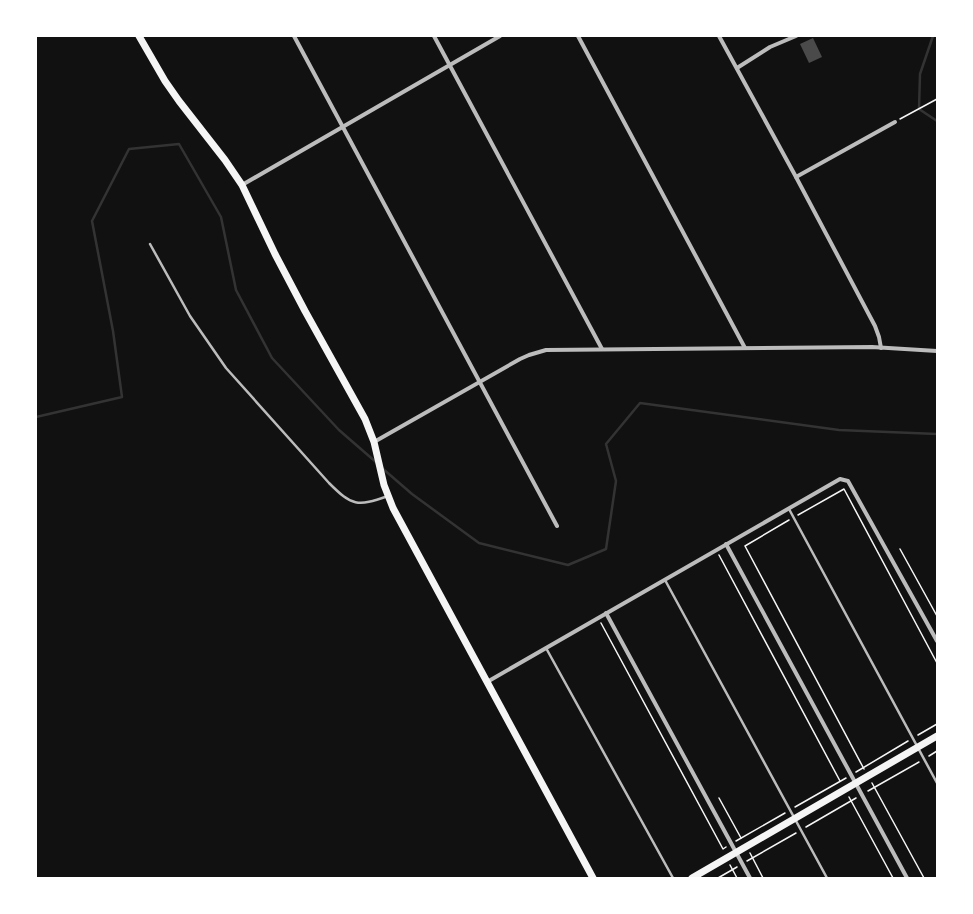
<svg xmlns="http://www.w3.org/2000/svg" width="973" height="914" font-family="'Sofia Sans Condensed',sans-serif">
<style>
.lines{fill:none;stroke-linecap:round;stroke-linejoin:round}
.stream{stroke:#333;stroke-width:2.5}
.building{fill:#4a4a4a}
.path{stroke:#f5f5f5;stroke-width:1.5}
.service{stroke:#bcbcbc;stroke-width:2.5}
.minor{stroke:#bcbcbc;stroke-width:4}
.secondary{stroke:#f5f5f5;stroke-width:7}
</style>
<rect width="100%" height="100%" fill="#111"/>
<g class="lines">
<g class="stream">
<polyline points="933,36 920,74 919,109 937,121"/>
<polyline points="36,417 122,397 113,331 92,221 129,149 179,144 221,217 236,290 272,358 339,430 377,463"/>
<polyline points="382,468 412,494 479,543 568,565 606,549 616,481 606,444 640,403 839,430 937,434"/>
</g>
</g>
<polygon class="building" points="813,38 822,57 809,63 800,44"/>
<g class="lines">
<g class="path">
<polyline points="900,119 937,99"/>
<polyline points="798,515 844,489 937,663"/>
<polyline points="789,520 745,546 864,769"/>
<polyline points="900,549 937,616"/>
<polyline points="719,555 840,781"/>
<polyline points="601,623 723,849 726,847"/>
<polyline points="918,735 937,724"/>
<polyline points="929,756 937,751"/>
<polyline points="856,772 908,741"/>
<polyline points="872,783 924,878"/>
<polyline points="868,791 919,762"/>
<polyline points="849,797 893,878"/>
<polyline points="719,798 741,838"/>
<polyline points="795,807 846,778"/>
<polyline points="806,827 856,798"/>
<polyline points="736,841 785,813"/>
<polyline points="750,853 763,878"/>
<polyline points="747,861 796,833"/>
<polyline points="730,865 737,878"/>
<polyline points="718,878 737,867"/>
</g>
<g class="service">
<path d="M 150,244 L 190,316 L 226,368 L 329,483 C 352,506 357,507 388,496"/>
<polyline points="789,509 937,783"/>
<polyline points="665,580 827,878"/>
<polyline points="546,648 673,878"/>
</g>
<g class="minor">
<polyline points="294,36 557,526"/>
<polyline points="434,36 602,349"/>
<polyline points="578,36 745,348"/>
<polyline points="719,36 796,177 875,326 879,337 881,348"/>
<polyline points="737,68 770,47 796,36"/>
<polyline points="796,177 895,122"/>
<polyline points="242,185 500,36"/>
<polyline points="374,442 520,359 529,355 546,350 872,347 937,351"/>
<polyline points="726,544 907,878"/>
<polyline points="606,613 750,878"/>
<polyline points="487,682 840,479 848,481 937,641"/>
</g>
<g class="secondary">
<polyline points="139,36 165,81 179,101 225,160 242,185 275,254 305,311 365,419 374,442 384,485 393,508 593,878"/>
<polyline points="692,878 937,736"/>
</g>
</g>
<rect width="973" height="914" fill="none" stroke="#ffffff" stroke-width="74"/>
</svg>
